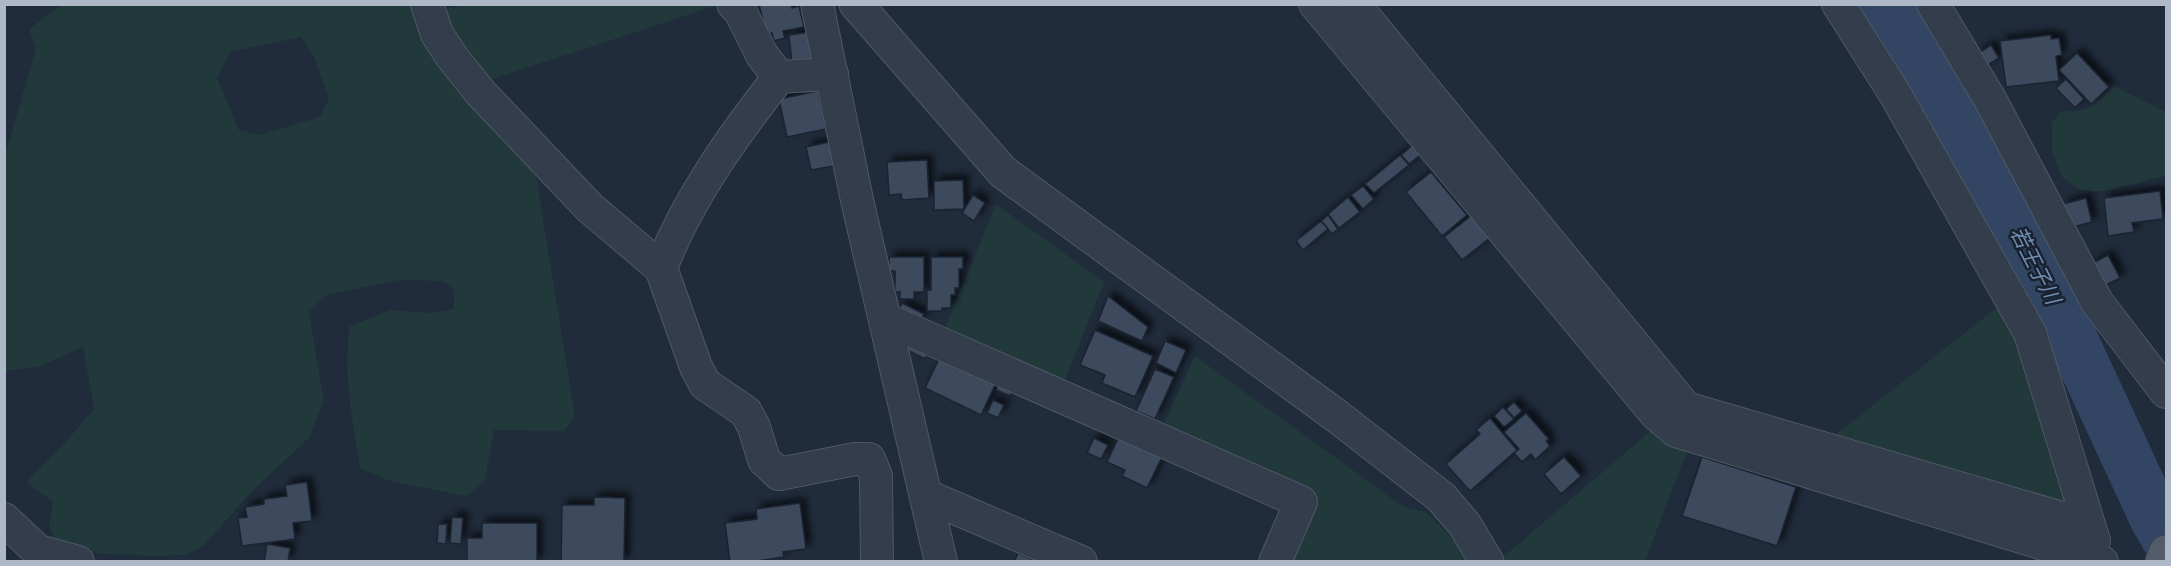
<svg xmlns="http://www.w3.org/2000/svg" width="2171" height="566" font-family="Quicksand,'Noto Sans JP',sans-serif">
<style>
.green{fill:#22393c;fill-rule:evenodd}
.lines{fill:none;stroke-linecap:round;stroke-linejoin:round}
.river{stroke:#324664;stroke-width:51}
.building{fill:#3c495b;stroke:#1b2432;stroke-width:1.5;filter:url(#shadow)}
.minor-casing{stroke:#4f5866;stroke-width:34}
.tertiary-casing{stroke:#4f5866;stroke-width:35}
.primary-casing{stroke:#3d4654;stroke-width:35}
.minor{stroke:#343d4b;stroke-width:32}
.tertiary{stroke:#343d4b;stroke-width:33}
.primary{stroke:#525c6b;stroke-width:33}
.labels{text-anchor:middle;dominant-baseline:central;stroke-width:5;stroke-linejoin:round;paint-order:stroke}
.water-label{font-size:21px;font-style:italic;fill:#748eb2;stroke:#192230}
</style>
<defs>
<filter id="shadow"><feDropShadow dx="5.5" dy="-5.5" stdDeviation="3" flood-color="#0009"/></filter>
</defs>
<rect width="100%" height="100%" fill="#202b3b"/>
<g class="green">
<path d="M 61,5 L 414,5 L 535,169 L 575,417 L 564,431 L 494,430 L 485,480 L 467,496 L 390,481 L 360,468 C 353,422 342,373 350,326 L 390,310 L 432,313 L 454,309 L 454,290 L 443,281 L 400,280 L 326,295 L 309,312 L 324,401 L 309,438 L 255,488 L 203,546 L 185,555 L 153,556 L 89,553 L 59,545 L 49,527 L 53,502 L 26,482 L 63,445 L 94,409 L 83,347 L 41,366 L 5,371 L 5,152 L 6,152 L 36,49 L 29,29 ZM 301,37 L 315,59 L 329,99 L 320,117 L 259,135 L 239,130 L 217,78 L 230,52 Z"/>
<polygon points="464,5 718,5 481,83 442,10"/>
<path d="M 2114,86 L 2166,112 L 2166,175 L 2107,191 L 2082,191 L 2062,177 L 2052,153 L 2052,123 L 2061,111 C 2093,112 2092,107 2114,86 Z"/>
<polygon points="996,204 1104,282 1063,385 944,331"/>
<polygon points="2000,305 2014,330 2074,507 1825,443"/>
<polygon points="1195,356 1404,507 1426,512 1461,547 1468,561 1285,561 1314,495 1161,430"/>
<polygon points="1652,430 1689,446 1645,561 1505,562 1503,557"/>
</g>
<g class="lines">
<polyline class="river" points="1884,4 1930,73 2031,250 2155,518 2166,537"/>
</g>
<g class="building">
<polygon points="759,4 791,4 792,8 799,6 804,27 783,31 785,38 774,41 772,33 766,34"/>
<polygon points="809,32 813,62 792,64 789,35"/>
<polygon points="2051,35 2051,39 2059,38 2062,55 2056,56 2059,81 2006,87 2000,41"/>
<polygon points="1991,45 1999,58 1985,67 1977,54"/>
<polygon points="2077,53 2109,87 2091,104 2059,70"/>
<polygon points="2066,79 2084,99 2075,108 2056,88"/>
<polygon points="818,91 826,129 787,137 779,99"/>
<polygon points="829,142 834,166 811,170 806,147"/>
<polygon points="1415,143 1423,153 1409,164 1401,155"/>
<polygon points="1400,155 1409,165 1374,193 1365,184"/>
<polygon points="927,160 929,198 902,200 901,194 889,195 887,162"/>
<polygon points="1431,172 1467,215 1442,236 1406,192"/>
<polygon points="963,180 964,209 934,210 934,181"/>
<polygon points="1363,186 1374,199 1363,209 1351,195"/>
<polygon points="2160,191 2163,219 2132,223 2134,232 2108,236 2104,198"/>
<polygon points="973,195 985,203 974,221 962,213"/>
<polygon points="1348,197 1360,212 1339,228 1328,214"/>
<polygon points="2086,198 2092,222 2069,228 2063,204"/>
<polygon points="1328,215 1338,229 1332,234 1321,221"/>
<polygon points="1472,215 1491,237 1462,260 1444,237"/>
<polygon points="1321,221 1328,229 1303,250 1296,241"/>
<polygon points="2108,255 2120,278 2102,287 2091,264"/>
<polygon points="889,257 924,257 924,292 914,292 914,299 900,299 900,292 895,292 895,271 889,271"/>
<polygon points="931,257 963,257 963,269 959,269 959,288 955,288 955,295 951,295 951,308 942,308 942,311 927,311 927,290 931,290"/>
<polygon points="1108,296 1148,327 1142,341 1098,321"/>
<polygon points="902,303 924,314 919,323 898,313"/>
<polygon points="1095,330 1153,356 1135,397 1102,383 1105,375 1080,365"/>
<polygon points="912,339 930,348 925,359 907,350"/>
<polygon points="1165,341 1186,350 1176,373 1156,363"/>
<polygon points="941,355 997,381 981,415 925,388"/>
<polygon points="1155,369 1174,377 1155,419 1136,411"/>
<polygon points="1001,380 1014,387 1010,396 996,390"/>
<polygon points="993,400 1004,405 998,418 987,413"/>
<polygon points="1514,402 1522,411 1514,418 1506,409"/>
<polygon points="1503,407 1514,419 1504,427 1494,416"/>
<polygon points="1526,413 1549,439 1546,441 1550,446 1535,460 1531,454 1522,462 1514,453 1519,449 1504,432"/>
<polygon points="1490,418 1517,450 1470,491 1446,464 1480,434 1476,430"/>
<polygon points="1121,432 1164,453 1147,488 1122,476 1125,470 1107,462"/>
<polygon points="1094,438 1108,445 1101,459 1087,453"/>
<polygon points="1564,457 1581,476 1561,494 1544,474"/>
<polygon points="1702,457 1796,487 1777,546 1682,516"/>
<polygon points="307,482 312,521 293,523 295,539 242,546 238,518 247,517 245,507 264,504 264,499 287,496 285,485"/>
<polygon points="594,497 625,498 624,562 561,562 562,505 594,505"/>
<polygon points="800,503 806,549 783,552 784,557 751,562 730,562 725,523 757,519 756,509"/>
<polygon points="452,517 463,518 461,544 450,543"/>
<polygon points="482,523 537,523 537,562 467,562 467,538 482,538"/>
<polygon points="438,524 447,524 446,544 437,543"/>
<polygon points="267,544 290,548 288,562 264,562"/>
<polygon points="1018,553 1038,562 1014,562"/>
</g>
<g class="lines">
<g class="minor-casing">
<g id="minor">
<polyline points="427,4 437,34 452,57 480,92 590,208 661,268"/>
<polyline points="733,4 740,11 762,55 779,77"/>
<polyline points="817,4 857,200 941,562"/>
<polyline points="1315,4 1655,413 1676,431 2102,562"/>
<polyline points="1354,4 1686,408 2089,526"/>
<polyline points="1838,4 1895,94 2030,333 2094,541"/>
<polyline points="1933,4 1991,101 2097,302 2166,392"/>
<path d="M 832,74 L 779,77 C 733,136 688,198 661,268 L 696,367 L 705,384 L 746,412 L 754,427 L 764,460 L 779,474 L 855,459 L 869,459 L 876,476 L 877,562"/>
<polyline points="885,319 1301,502 1275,562"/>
<polyline points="927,496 1081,562"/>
<polyline points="4,519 38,551 78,562"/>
</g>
</g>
<g class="tertiary-casing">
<polyline id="tertiary" points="856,4 1003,172 1338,417 1441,497 1465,525 1487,562"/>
</g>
<g class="primary-casing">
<polyline id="primary" points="2162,562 2166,552"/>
</g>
<use href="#minor" class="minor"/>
<use href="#tertiary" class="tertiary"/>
<use href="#primary" class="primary"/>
</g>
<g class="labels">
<g class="water-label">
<text transform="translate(2036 265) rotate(63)">若王子川</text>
</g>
</g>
<rect width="2171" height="566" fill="none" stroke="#afb8c7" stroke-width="12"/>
</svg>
